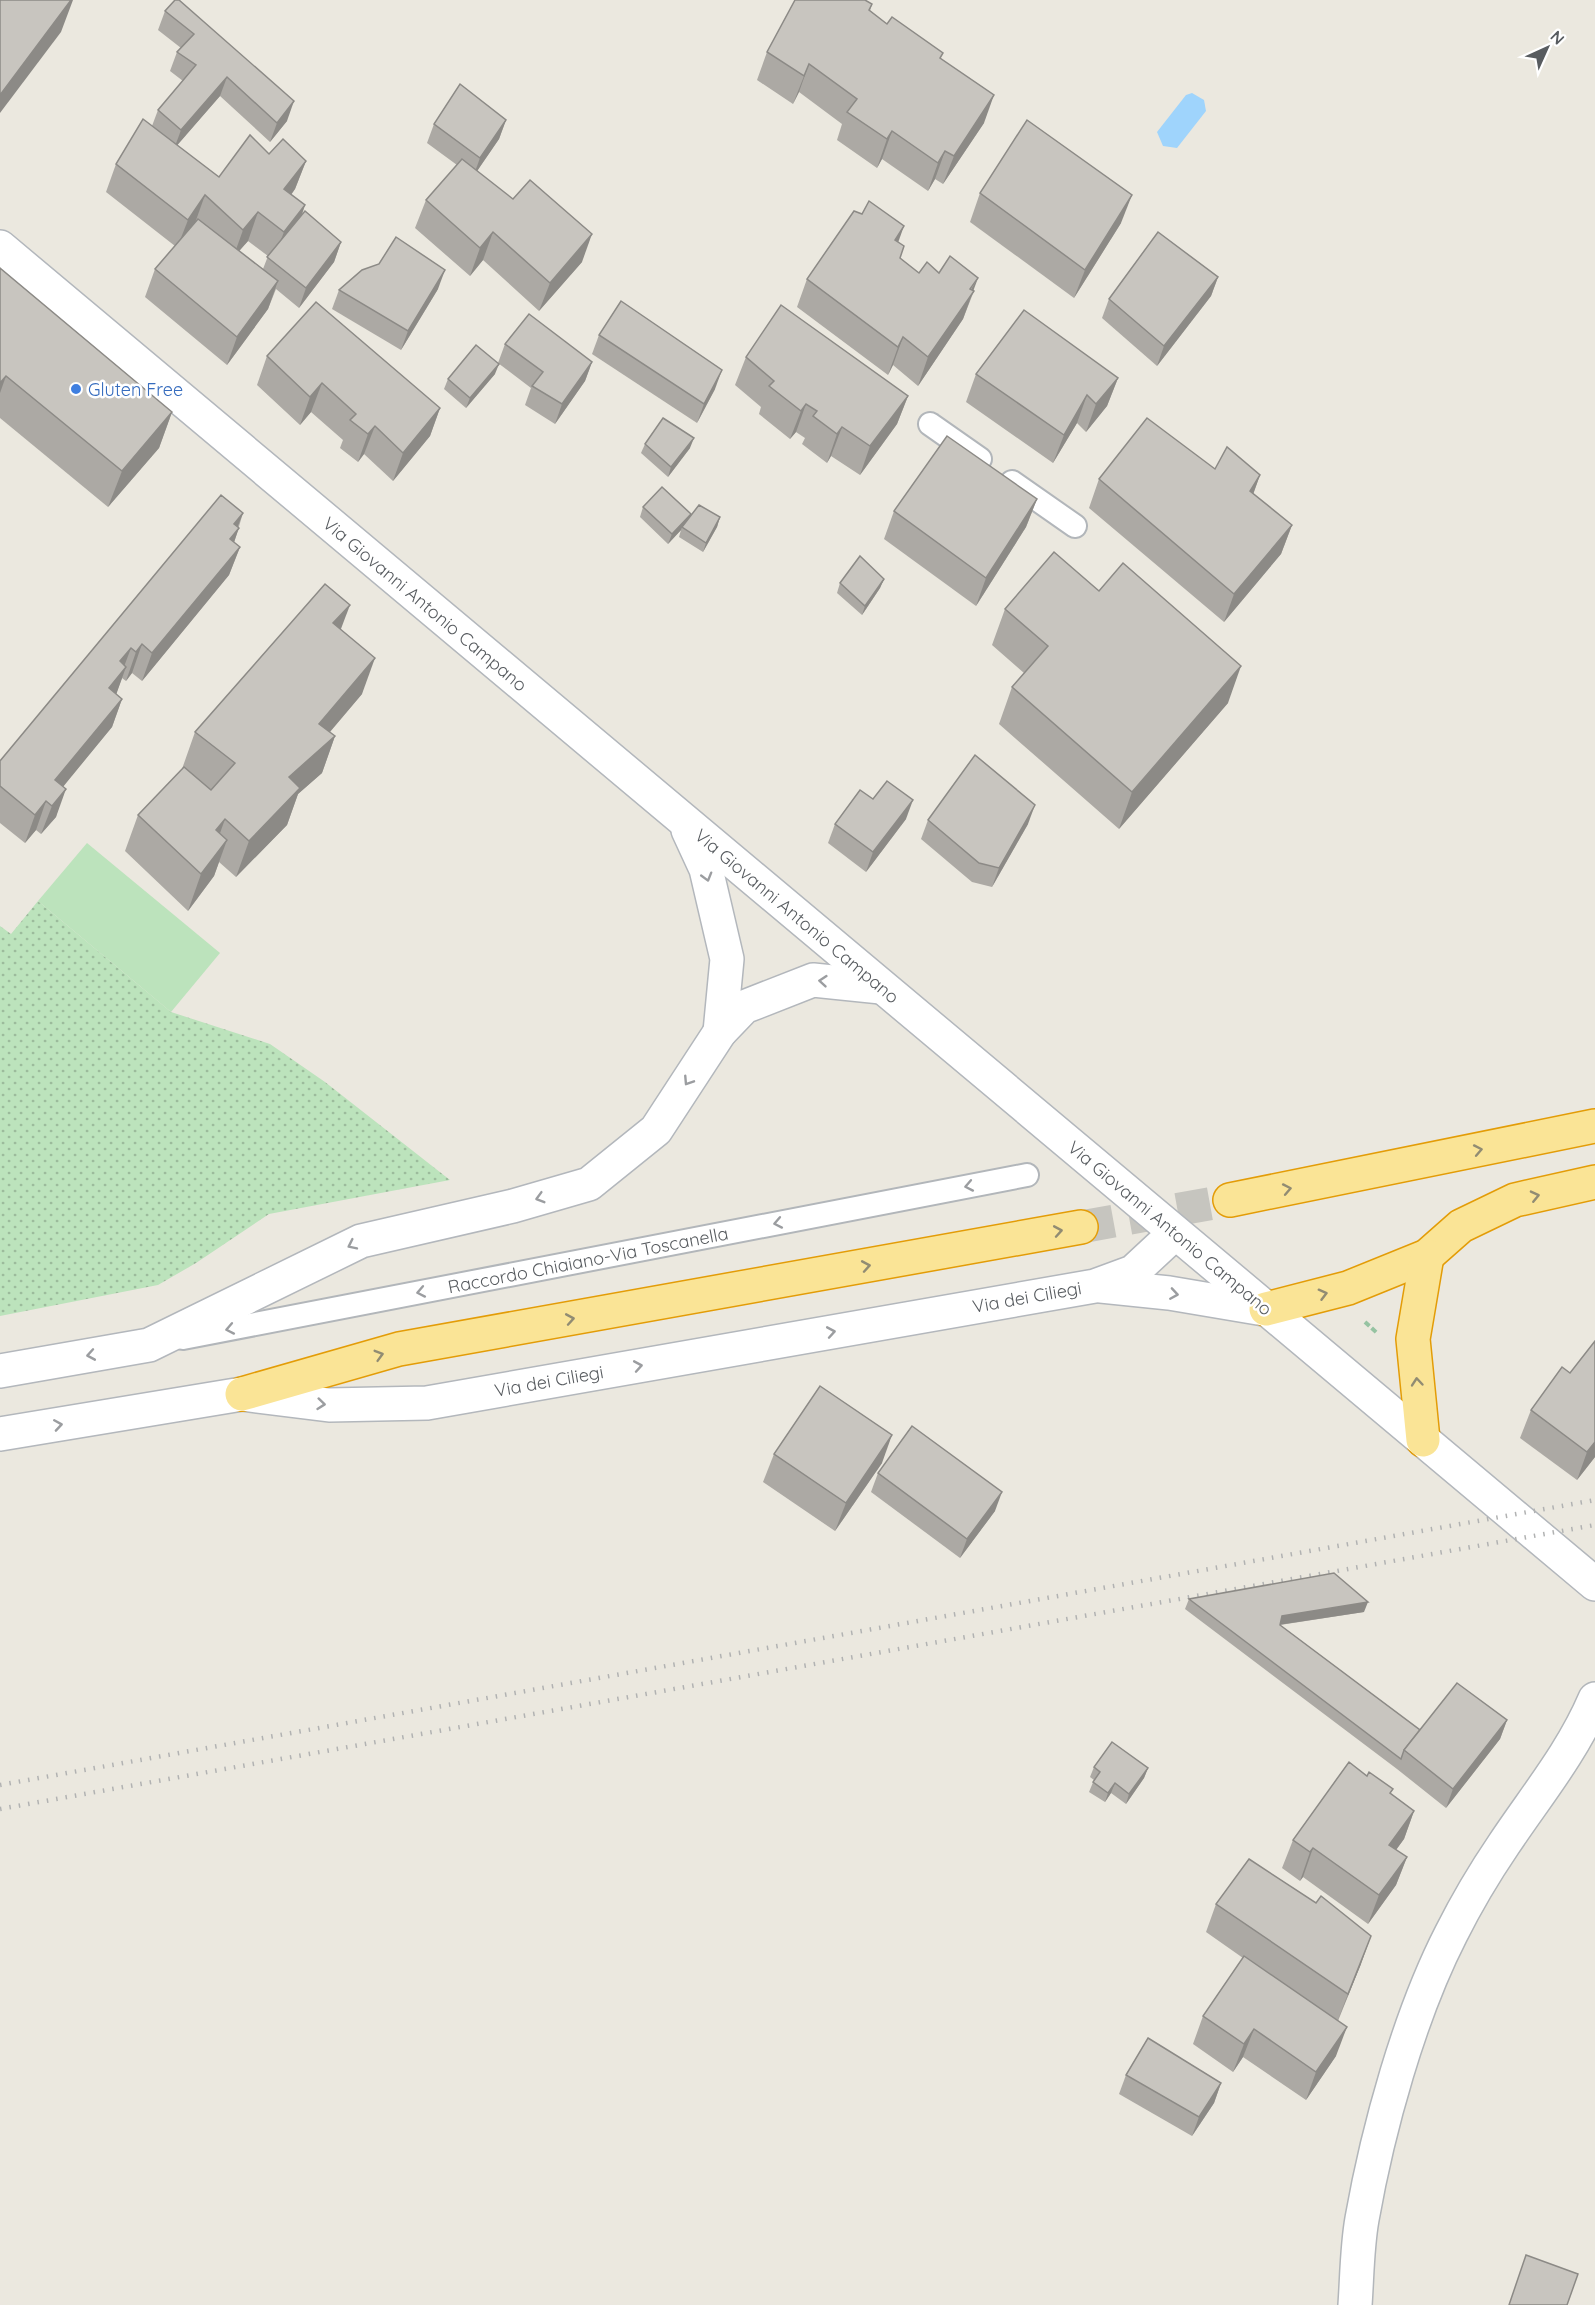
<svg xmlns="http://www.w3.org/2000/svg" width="1595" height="2305" font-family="Quicksand,sans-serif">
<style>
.green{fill:url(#green-dots)}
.pitch{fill:#bce3bc}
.water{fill:#9fd4fc}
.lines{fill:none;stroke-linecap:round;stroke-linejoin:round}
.trunk-tunnel{stroke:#c6c5bf;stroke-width:33;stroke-dasharray:33 16;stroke-linecap:butt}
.service-casing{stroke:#b2b6ba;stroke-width:26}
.minor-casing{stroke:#b2b6ba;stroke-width:36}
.secondary-casing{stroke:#b3b7bc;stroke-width:36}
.trunk-casing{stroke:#e39c07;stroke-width:36}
.path{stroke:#96c3a2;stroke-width:4;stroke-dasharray:6 3;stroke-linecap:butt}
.service{stroke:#fff;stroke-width:22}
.minor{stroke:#fff;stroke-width:33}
.secondary{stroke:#fff;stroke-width:33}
.trunk{stroke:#fae496;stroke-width:33}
.rail{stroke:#b1b2b2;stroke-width:4.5;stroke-dasharray:1.5 8;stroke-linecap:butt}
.wall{fill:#aca9a4;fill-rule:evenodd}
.shaded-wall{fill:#8c8a86}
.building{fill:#c8c5bf;stroke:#8c8a86;stroke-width:1.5}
.oneway{stroke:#9b9da0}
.oneway2{stroke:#918c73}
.shop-dot{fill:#3f7fe0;stroke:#fff;stroke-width:2}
.labels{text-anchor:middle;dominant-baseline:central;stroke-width:5;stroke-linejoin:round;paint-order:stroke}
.shop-label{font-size:18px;fill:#366cbe;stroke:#fff;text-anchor:start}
.street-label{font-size:18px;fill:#585c60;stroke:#fff}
</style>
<defs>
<pattern id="green-dots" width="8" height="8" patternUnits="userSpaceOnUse" patternTransform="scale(1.5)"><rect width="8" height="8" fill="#bce3bc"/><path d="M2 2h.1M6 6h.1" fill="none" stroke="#9cbb9c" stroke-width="1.8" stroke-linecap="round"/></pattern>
</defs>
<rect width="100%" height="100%" fill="#ebe8df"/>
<polygon class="green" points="38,901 171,1012 270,1044 325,1082 450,1180 269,1214 196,1263 158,1285 0,1316 0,926 11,934"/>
<polygon class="pitch" points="87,843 220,953 171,1012 38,901"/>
<polygon class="water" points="1192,93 1204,100 1206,111 1177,148 1163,146 1157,132 1186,95"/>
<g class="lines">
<polyline class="trunk-tunnel" points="1081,1227 1230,1200"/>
<g class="service-casing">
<g id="service">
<polyline points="930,424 980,459"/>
<polyline points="1012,482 1075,526"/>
<polyline points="183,1338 1027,1175"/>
</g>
</g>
<g class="minor-casing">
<path id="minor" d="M 1355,2305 C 1357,2277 1357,2247 1362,2219 C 1378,2129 1409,2016 1451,1934 C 1466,1904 1485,1872 1504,1844 C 1536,1796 1572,1753 1595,1699"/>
</g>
<g class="secondary-casing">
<g id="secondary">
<polyline points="0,247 1595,1584"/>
<polyline points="688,830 706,869 727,959 720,1032"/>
<polyline points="1101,1286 1169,1293 1264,1309"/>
<polyline points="0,1371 149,1345 361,1241 513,1206 589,1184 656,1130 720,1032 744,1007 813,980 881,987"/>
<polyline points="0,1434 242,1394 329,1405 427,1403 1095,1286 1133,1272 1175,1233"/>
</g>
</g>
<g class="trunk-casing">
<g id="trunk">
<polyline points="1230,1200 1595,1126"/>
<polyline points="1266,1309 1348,1288 1427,1256 1461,1226 1515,1200 1595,1182"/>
<polyline points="242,1394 399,1349 1081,1227"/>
<polyline points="1423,1440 1413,1339 1427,1256"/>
</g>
</g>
<polyline class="path" points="1365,1322 1377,1333"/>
<use href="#service" class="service"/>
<use href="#minor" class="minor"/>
<use href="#secondary" class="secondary"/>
<use href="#trunk" class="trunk"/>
<g class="rail">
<polyline points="0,1785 1595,1500"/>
<polyline points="0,1809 1595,1525"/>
</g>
</g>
<g class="wall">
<path d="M 175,0 L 287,121 L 270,142 L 220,96 L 177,145 L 219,177 L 269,154 L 306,161 L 295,189 L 291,195 L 305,205 L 302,215 L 341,242 L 334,262 L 299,308 L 276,289 L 268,309 L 227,365 L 145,297 L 155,269 L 175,246 L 106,192 L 116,164 L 152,126 L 158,110 L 183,81 L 170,71 L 177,52 L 181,48 L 158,30 L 165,11 ZM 248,241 L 268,256 L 263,269 L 239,251 Z"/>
<polygon points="872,4 870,11 887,24 941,59 984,123 943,184 935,179 928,191 882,159 877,168 837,140 842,124 799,92 793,104 757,80 767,52"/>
<polygon points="506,120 499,139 477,171 582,262 539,311 483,260 470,276 415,228 426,200 457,165 427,143 434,124"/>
<polygon points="980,193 1121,223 1074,298 970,222"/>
<polygon points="898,242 900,258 919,273 939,273 974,291 963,319 918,386 893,365 888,375 797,307 807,279"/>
<polygon points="0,268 172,412 159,448 108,507 0,418"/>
<polygon points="1218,277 1211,296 1157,366 1102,318 1109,299"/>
<polygon points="438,289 401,350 332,309 339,290"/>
<polygon points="599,335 715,389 697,423 592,354"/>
<polygon points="505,344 592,362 585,381 555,424 525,405 531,388 498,363"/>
<polygon points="267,356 440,408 430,436 393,481 364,454 358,462 340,448 343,440 311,412 300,425 257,385"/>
<polygon points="746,357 908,396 897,424 860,475 831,456 827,463 802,444 805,438 796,432 790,439 759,414 761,407 735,385"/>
<polygon points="495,374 466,408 444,389 448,379"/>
<polygon points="976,374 1118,378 1107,406 1086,432 1077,423 1053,463 966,402"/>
<polygon points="645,444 690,448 668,477 641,453"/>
<polygon points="1215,469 1260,475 1253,494 1292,525 1281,554 1224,622 1089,508 1099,479"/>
<polygon points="1037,499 1026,527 976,606 884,539 894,511"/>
<polygon points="643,507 691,514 689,518 720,517 717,527 703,552 679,537 681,530 668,544 640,517"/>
<polygon points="243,513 234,543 240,547 229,575 142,681 132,673 126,681 122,678 116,694 122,699 112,727 63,786 56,817 41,834 36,830 25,843 0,823 0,761"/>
<polygon points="884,579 880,588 862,615 837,593 840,583"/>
<polygon points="1005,609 1228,703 1119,829 999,724 1012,687 1024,673 992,645"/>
<polygon points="341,629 362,694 330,732 335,736 322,773 298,794 287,825 236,877 219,862 214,876 188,911 125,851 138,815 182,769 195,732"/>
<polygon points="873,799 906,819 866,872 828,843 835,824"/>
<polygon points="928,820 1028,824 992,887 972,882 921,839"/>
<polygon points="1570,1373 1595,1457 1577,1480 1520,1438 1531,1410"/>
<polygon points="774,1454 882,1463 835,1531 763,1482"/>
<polygon points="878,1473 995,1511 960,1558 871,1492"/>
<polygon points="1189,1599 1364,1612 1280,1625 1420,1730 1507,1720 1500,1739 1446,1808 1397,1769 1185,1609"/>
<polygon points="1094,1767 1148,1768 1144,1778 1126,1804 1111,1793 1105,1802 1089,1792 1094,1780 1090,1777"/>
<polygon points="1391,1794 1414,1811 1404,1839 1396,1850 1407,1857 1396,1885 1368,1924 1303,1877 1300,1881 1282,1868 1293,1840"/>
<polygon points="1216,1904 1361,1964 1338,2021 1336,2056 1306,2100 1243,2057 1233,2072 1193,2044 1203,2016 1243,1958 1206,1932"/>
<polygon points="1126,2075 1221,2083 1214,2103 1192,2136 1119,2094"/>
</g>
<g class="shaded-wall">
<polygon points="71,0 73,0 61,32 0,113 0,95"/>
<polygon points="809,64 799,92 793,104 804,76"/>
<polygon points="227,77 220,96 174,149 181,130"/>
<polygon points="994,95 984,123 943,184 954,156"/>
<polygon points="294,101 287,121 270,142 277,123"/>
<polygon points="506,120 499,139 473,177 480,158"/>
<polygon points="892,131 882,159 877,168 887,139"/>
<polygon points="945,151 935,179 928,191 938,163"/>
<polygon points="306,161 295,189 274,218 284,189"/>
<polygon points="205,195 195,223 177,248 188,220"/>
<polygon points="1132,195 1121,223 1074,298 1085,270"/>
<polygon points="305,205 295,233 273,260 284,232"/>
<polygon points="258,212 248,241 233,258 243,230"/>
<polygon points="904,226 894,254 895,240"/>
<polygon points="493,232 483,260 470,276 480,248"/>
<polygon points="592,234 582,262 539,311 550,283"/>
<polygon points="341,242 334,262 299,308 306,288"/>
<polygon points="445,270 438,289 401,350 408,331"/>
<polygon points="1218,277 1211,296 1157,366 1164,346"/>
<polygon points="978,278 963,319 918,386 928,357"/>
<polygon points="278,281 268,309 227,365 237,337"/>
<polygon points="903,337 893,365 888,375 898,347"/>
<polygon points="592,362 585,381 555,424 562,404"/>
<polygon points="499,364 495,374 466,408 470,398"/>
<polygon points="722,370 715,389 697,423 704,404"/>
<polygon points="6,376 0,393 0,383"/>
<polygon points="1118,378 1107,406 1086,432 1096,404"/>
<polygon points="322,383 311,412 300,425 310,397"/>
<polygon points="1087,395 1077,423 1053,463 1064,435"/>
<polygon points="908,396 897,424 860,475 870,446"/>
<polygon points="806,404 796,432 790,439 801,411"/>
<polygon points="440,408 430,436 393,481 403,453"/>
<polygon points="172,412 159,448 108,507 122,471"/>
<polygon points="375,426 364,454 358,462 368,434"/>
<polygon points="842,427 831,456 827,463 837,434"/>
<polygon points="694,438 690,448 668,477 671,467"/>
<polygon points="1260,475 1250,503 1250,491"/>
<polygon points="1037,499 1026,527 976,606 986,578"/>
<polygon points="243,513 236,531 239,528 229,556 219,567 234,524"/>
<polygon points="691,514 687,524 682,527 681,530 668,544 672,534"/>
<polygon points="720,517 717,527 703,552 706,543"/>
<polygon points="1292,525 1281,554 1224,622 1234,594"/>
<polygon points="240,547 229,575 142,681 152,653"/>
<polygon points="884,579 880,588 862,615 865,606"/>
<polygon points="350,605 336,642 333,623"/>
<polygon points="142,644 132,673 126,681 136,652"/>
<polygon points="131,648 122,672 126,667 116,695 109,688 120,661"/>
<polygon points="375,658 362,694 306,760 319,724"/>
<polygon points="1241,666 1228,703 1119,829 1132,792"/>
<polygon points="122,699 112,727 49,804 55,780"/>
<polygon points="335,736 322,773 298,794 287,825 236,877 249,841 289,777"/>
<polygon points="66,789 56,817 41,834 52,806"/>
<polygon points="913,800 906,819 866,872 873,852"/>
<polygon points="46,801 36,830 25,843 35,815"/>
<polygon points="1035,805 1028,824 992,887 999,868"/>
<polygon points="225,819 212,856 216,830"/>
<polygon points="227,840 214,876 188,911 201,874"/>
<polygon points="892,1435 882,1463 835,1531 846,1503"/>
<polygon points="1595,1442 1595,1457 1577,1480 1587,1452"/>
<polygon points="1002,1492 995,1511 960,1558 967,1539"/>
<polygon points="1368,1602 1364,1612 1278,1625 1282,1616"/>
<polygon points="1507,1720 1500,1739 1446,1808 1453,1789"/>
<polygon points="1148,1768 1144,1778 1126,1804 1129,1794"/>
<polygon points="1115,1783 1111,1793 1105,1802 1108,1793"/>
<polygon points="1414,1811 1404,1839 1379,1873 1389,1845"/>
<polygon points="1313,1848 1303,1877 1300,1881 1310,1852"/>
<polygon points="1407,1857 1396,1885 1368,1924 1379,1895"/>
<polygon points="1371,1936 1361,1964 1337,2022 1348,1994"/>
<polygon points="1347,2027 1336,2056 1306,2100 1316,2072"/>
<polygon points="1254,2029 1243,2057 1233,2072 1244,2044"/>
<polygon points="1221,2083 1214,2103 1192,2136 1199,2117"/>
</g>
<g class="building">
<polygon points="0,0 71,0 0,95"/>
<polygon points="175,0 179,0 294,101 277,123 227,77 181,130 158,110 196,65 177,52 194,34 165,11"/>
<polygon points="795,0 865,0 872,4 869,10 887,24 892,17 943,53 940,58 994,95 954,156 945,151 938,163 892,131 887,139 847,112 857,99 809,64 804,76 767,52"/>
<polygon points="460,84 506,120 480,158 434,124"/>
<polygon points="143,119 219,177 250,135 269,154 283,139 306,161 284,189 305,205 284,232 258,212 243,230 205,195 188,220 116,164"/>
<polygon points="1027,120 1132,195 1085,270 980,193"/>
<polygon points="462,159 513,199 530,180 592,234 550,283 493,232 480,248 426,200"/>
<polygon points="869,201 904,226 895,240 904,246 900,258 919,273 927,262 939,273 950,256 978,278 970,289 974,291 928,357 903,337 898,347 807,279 854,211 862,214"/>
<polygon points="305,211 341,242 306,288 267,257"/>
<polygon points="198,219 278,281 237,337 155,269"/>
<polygon points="1158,232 1218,277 1164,346 1109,299"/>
<polygon points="396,237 445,270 408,331 339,290 362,270 379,264"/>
<polygon points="0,268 172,412 122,471 6,376 0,383"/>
<polygon points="621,301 722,370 704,404 599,335"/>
<polygon points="316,302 440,408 403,453 375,426 368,434 350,420 356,414 322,383 310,397 267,356"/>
<polygon points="781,305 908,396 870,446 842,427 837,434 813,416 817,411 806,404 801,411 769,386 774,381 746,357"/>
<polygon points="1024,310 1118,378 1096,404 1087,395 1064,435 976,374"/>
<polygon points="529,314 592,362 562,404 532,386 543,372 505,344"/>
<polygon points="476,345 499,364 470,398 448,379"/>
<polygon points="663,418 694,438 671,467 645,444"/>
<polygon points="1147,418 1215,469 1227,447 1260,475 1250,491 1292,525 1234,594 1099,479"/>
<polygon points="947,436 1037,499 986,578 894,511"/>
<polygon points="662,487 691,514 672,534 643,507"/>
<polygon points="221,495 243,513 234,524 239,528 230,539 240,547 152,653 142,644 136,652 131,648 120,661 126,667 109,688 122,699 55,780 66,789 52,806 46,801 35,815 0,786 0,761"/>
<polygon points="699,505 720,517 706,543 682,527"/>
<polygon points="1054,552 1099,591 1123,563 1241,666 1132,792 1012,687 1048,646 1005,609"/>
<polygon points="860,556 884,579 865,606 840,583"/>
<polygon points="325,584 350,605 333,623 375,658 319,724 335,736 289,777 300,788 249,841 225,819 216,830 227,840 201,874 138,815 184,767 211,790 235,763 195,732"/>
<polygon points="975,755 1035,805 999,868 979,863 928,820"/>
<polygon points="887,781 913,800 873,852 835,824 860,790 873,799"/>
<polygon points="1595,1341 1595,1442 1587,1452 1531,1410 1562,1367 1570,1373"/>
<polygon points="820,1386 892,1435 846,1503 774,1454"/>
<polygon points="912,1426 1002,1492 967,1539 878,1473"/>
<polygon points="1334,1573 1368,1602 1282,1616 1280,1625 1420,1730 1404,1750 1401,1759 1189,1599"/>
<polygon points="1457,1683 1507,1720 1453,1789 1404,1750"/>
<polygon points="1112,1742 1148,1768 1129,1794 1115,1783 1108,1793 1093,1782 1100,1772 1094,1767"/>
<polygon points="1349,1762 1367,1776 1369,1772 1393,1789 1390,1793 1414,1811 1389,1845 1407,1857 1379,1895 1313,1848 1310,1852 1293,1840"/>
<polygon points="1249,1859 1316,1903 1321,1896 1371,1936 1348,1994 1216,1904"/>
<polygon points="1244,1956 1347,2027 1316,2072 1254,2029 1244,2044 1203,2016"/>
<polygon points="1148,2038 1221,2083 1199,2117 1126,2075"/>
<polygon points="1526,2255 1578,2274 1567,2305 1509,2305"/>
</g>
<defs><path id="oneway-chevron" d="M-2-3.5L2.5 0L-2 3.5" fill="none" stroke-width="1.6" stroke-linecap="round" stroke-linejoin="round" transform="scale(1.5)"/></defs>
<g class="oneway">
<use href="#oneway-chevron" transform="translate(707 877) rotate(74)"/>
<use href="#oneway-chevron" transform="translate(823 981) rotate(-175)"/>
<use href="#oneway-chevron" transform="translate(688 1081) rotate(123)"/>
<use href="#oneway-chevron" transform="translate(969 1186) rotate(169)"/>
<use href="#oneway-chevron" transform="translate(540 1198) rotate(164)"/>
<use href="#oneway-chevron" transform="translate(778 1223) rotate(169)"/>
<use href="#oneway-chevron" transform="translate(352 1245) rotate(154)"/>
<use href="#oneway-chevron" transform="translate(421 1292) rotate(169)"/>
<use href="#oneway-chevron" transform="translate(1174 1294) rotate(9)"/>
<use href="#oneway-chevron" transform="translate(230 1329) rotate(169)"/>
<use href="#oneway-chevron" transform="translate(831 1332) rotate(-10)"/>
<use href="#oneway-chevron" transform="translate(91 1355) rotate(170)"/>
<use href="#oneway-chevron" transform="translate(638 1366) rotate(-10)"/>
<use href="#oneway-chevron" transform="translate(321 1404) rotate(6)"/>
<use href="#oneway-chevron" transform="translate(58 1425) rotate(-9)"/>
</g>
<g class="oneway2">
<use href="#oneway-chevron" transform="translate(1478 1150) rotate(-11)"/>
<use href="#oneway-chevron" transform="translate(1287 1189) rotate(-11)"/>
<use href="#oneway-chevron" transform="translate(1535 1196) rotate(-13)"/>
<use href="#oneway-chevron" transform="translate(1058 1231) rotate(-10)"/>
<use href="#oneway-chevron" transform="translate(866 1266) rotate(-10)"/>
<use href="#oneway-chevron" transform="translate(1323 1294) rotate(-15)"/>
<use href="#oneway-chevron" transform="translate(570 1319) rotate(-10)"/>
<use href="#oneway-chevron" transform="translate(379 1355) rotate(-16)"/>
<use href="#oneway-chevron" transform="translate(1417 1382) rotate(-95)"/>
</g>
<circle class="shop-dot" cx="76" cy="389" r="6"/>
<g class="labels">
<g class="shop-label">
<text x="88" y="389">Gluten Free</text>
</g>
<g class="street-label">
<text transform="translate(425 604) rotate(40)">Via Giovanni Antonio Campano</text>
<text transform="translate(797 916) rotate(40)">Via Giovanni Antonio Campano</text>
<text transform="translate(1170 1228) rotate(40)">Via Giovanni Antonio Campano</text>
<text transform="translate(588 1260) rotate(-11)">Raccordo Chiaiano-Via Toscanella</text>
<text transform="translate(1027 1297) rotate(-10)">Via dei Ciliegi</text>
<text transform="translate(549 1381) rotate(-10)">Via dei Ciliegi</text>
</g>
</g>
<g transform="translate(1547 48) rotate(45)" stroke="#ffffff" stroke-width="4.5" paint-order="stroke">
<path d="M0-4.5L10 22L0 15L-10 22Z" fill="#585c60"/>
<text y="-9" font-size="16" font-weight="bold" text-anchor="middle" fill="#585c60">N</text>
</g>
</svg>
